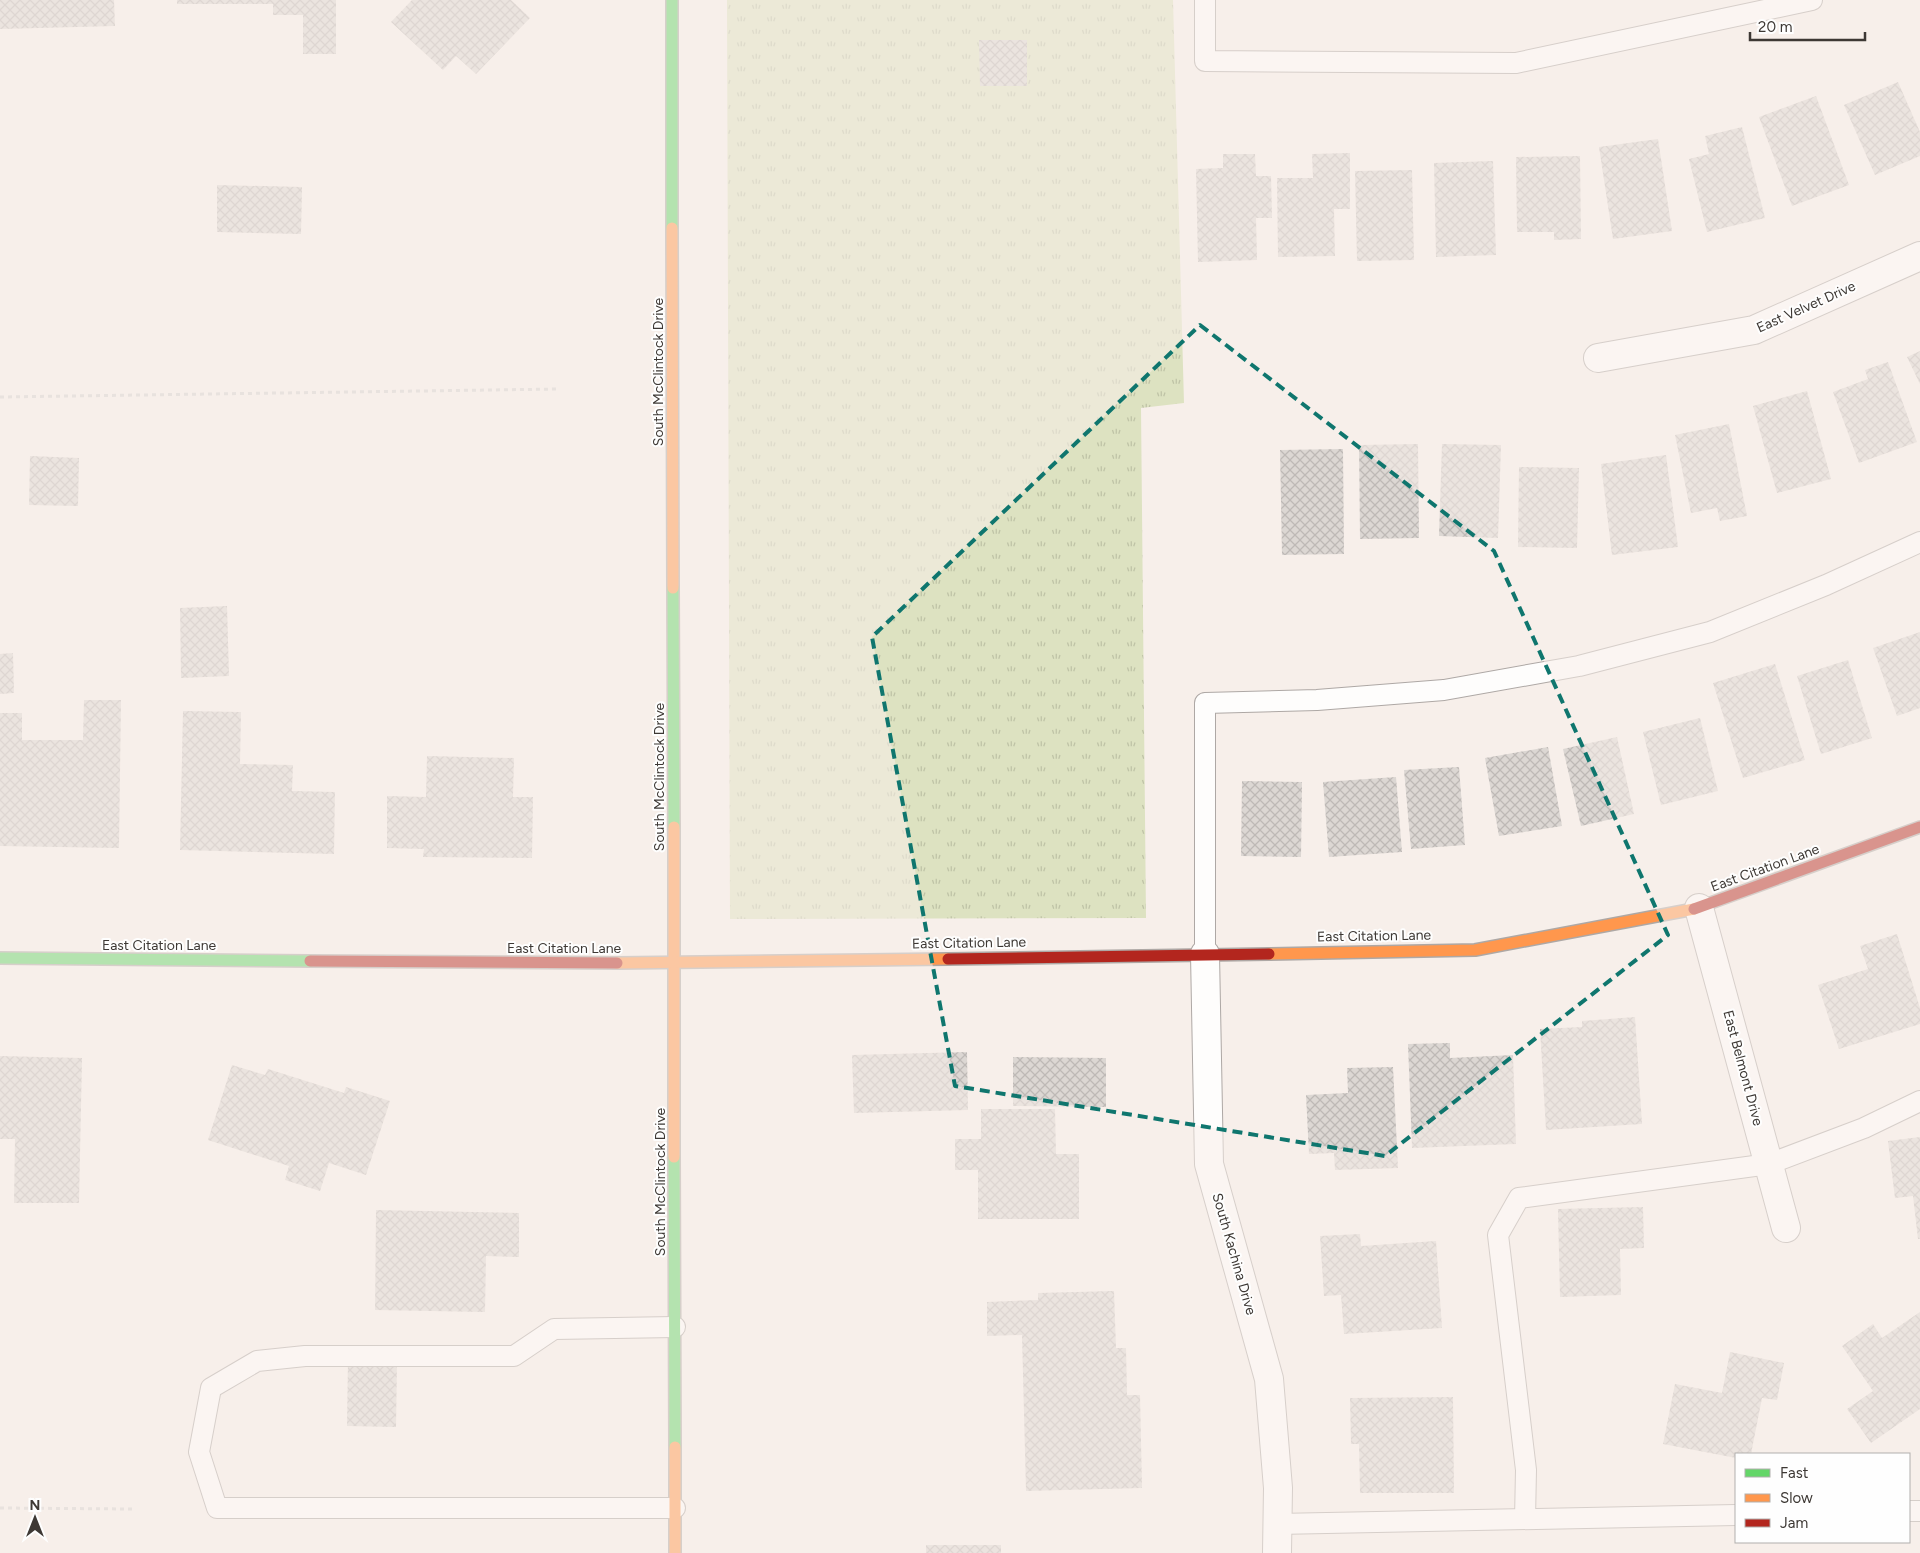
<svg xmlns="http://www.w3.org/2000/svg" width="1920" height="1553" font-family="Figtree,sans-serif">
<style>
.park{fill:url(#park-tufts)}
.building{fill:url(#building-cross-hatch)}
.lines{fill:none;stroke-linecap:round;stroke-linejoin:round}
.lane-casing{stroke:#aea8a5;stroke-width:22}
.street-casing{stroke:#aea8a5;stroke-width:30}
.fast-casing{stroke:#aea8a5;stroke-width:14}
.slow-casing{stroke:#aea8a5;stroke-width:14}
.jam-casing{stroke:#aea8a5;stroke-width:14}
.path{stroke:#d4d2d1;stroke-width:3;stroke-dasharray:4 4;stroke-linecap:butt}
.lane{stroke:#fefdfc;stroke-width:20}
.street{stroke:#fefdfc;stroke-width:28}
.fast{stroke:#63d668;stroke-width:11}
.slow{stroke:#ff974d;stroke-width:11}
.jam{stroke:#b3261e;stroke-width:11}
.marked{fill:none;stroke:#0f766e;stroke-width:4;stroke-dasharray:10 6;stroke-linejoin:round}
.labels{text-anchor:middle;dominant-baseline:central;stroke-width:4;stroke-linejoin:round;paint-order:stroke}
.street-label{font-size:14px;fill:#3d3834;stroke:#fefefe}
</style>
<defs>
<pattern id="park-tufts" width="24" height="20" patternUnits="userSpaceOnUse" patternTransform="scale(1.25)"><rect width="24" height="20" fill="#dde2c1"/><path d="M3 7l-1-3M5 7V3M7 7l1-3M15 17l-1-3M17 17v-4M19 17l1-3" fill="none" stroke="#bfc3a6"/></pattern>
<pattern id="building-cross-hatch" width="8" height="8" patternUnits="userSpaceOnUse" patternTransform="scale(1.25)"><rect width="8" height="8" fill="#dcd7d3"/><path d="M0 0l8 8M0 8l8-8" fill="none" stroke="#beb9b6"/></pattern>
</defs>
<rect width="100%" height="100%" fill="#f7efea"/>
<polygon class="park" points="727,0 1173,0 1184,403 1141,408 1146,918 730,919"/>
<g class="building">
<polygon points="0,0 114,0 115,26 0,29"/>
<polygon points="177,0 336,0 336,54 303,54 303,15 273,15 273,4 177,4"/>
<polygon points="412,0 511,0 530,18 476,74 456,56 443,70 391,22"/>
<polygon points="979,40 1027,40 1027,86 980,86"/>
<polygon points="1898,82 1920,132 1920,156 1875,175 1844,105"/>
<polygon points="1816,96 1849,185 1792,206 1759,117"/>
<polygon points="1742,127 1765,218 1707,232 1689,159 1709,154 1705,136"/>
<polygon points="1658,139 1672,231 1613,239 1599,147"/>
<polygon points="1350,153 1350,209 1334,209 1335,256 1278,257 1277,178 1313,178 1312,154"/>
<polygon points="1223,154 1255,154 1256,176 1271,176 1272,218 1256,218 1257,260 1198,262 1196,169 1223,168"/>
<polygon points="1580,156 1581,239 1554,240 1554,232 1517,232 1516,157"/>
<polygon points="1493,161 1496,255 1436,257 1434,163"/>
<polygon points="1412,170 1414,260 1357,261 1355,171"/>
<polygon points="217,185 302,187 301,234 217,232"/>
<polygon points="1920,351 1920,384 1907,357"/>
<polygon points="1888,362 1917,442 1859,463 1833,392 1868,379 1865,370"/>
<polygon points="1807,391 1831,479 1777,493 1753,406"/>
<polygon points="1729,424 1747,516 1720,521 1717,508 1691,513 1675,435"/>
<polygon points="1418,444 1419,538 1360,539 1359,445"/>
<polygon points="1442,444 1501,445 1498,538 1439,536"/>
<polygon points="1343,449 1344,554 1282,555 1280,450"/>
<polygon points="1666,455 1678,547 1612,555 1601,464"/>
<polygon points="30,456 79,458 78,506 29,505"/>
<polygon points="1519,467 1579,468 1577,548 1518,547"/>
<polygon points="227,606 229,676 181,678 180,608"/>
<polygon points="1920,632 1920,708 1897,716 1873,648"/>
<polygon points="13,653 14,693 0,694 0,654"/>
<polygon points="1848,660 1872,738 1821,754 1797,676"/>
<polygon points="1775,664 1805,760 1743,778 1713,683"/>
<polygon points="84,700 121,700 119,848 0,846 0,713 22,713 22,740 83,740"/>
<polygon points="183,711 241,712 240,764 293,765 292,791 335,792 334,854 180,850"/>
<polygon points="1700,718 1718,791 1661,805 1643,732"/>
<polygon points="1617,737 1634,814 1581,826 1563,749"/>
<polygon points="1548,747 1562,826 1499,836 1485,758"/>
<polygon points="427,756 514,758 513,797 533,797 532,858 423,857 424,849 387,848 387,796 426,797"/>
<polygon points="1459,767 1465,845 1411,849 1404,770"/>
<polygon points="1396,777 1402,852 1329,857 1323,782"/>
<polygon points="1242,781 1302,782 1301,857 1241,856"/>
<polygon points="1897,934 1920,1008 1920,1024 1839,1049 1818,985 1868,969 1860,946"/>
<polygon points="1635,1017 1642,1124 1546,1130 1540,1029 1582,1027 1582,1021"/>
<polygon points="1450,1043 1450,1058 1513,1055 1516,1144 1412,1148 1408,1044"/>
<polygon points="967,1052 968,1110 854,1113 852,1055"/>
<polygon points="0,1056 82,1058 79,1203 14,1203 15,1139 0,1139"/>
<polygon points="1013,1057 1106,1058 1106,1107 1013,1106"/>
<polygon points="232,1065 265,1075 268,1069 344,1093 346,1087 390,1101 366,1175 329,1163 320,1191 285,1180 289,1166 208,1140"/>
<polygon points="1393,1067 1398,1168 1335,1170 1334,1153 1309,1154 1306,1095 1348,1093 1347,1068"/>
<polygon points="981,1109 1055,1109 1056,1154 1079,1154 1079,1219 978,1219 978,1170 955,1170 955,1139 981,1139"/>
<polygon points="1920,1137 1920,1239 1918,1239 1913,1196 1895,1198 1888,1141"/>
<polygon points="1643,1207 1644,1248 1620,1249 1621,1295 1560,1297 1558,1209"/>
<polygon points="376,1210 519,1213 519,1257 486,1256 485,1312 375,1310"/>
<polygon points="1360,1234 1361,1246 1436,1241 1442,1328 1344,1334 1341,1295 1324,1296 1320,1236"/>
<polygon points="1114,1291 1116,1348 1126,1348 1127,1395 1140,1395 1142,1488 1026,1491 1022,1335 987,1336 987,1302 1038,1300 1038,1293"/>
<polygon points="1920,1312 1920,1409 1871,1443 1847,1409 1873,1391 1842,1346 1873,1324 1882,1338"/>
<polygon points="1730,1352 1784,1363 1777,1400 1762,1398 1751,1454 1736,1454 1736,1458 1663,1444 1675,1384 1722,1393"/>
<polygon points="348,1359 397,1360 396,1427 347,1426"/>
<polygon points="1453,1397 1454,1493 1360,1493 1359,1444 1351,1444 1350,1398"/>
<rect x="926" y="1545" width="75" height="8"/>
</g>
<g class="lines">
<g class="lane-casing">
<g id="lane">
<polyline points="1205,0 1205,61 1516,63 1812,0"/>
<polyline points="1205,954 1205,703 1317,700 1444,690 1579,666 1710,632 1826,585 1920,542"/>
<polyline points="675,1327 554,1329 514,1356 305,1356 257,1361 211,1388 199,1452 217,1508 675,1508"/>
<polyline points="1909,1511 1920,1511"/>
<polyline points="1525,1519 1526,1470 1498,1235 1519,1198 1769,1164 1864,1128 1920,1101"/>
<polyline points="1277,1524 1736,1515"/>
</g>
</g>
<g class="street-casing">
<g id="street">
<polyline points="1598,358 1754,330 1920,256"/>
<polyline points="1699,908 1786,1228"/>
<polyline points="1205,954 1209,1164 1269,1379 1278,1488 1277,1553"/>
</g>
</g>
<g class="fast-casing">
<g id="fast">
<polyline points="672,0 672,228"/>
<polyline points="673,588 674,827"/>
<polyline points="0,958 310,961"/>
<polyline points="674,1157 675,1447"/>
</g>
</g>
<g class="slow-casing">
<g id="slow">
<polyline points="672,228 673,588"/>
<polyline points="674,827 674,1157"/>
<polyline points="1269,954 1475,950 1694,909"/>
<polyline points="617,963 948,959"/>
<polyline points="675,1447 675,1553"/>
</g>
</g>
<g class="jam-casing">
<g id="jam">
<polyline points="1694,909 1920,827"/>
<polyline points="948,959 1269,954"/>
<polyline points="310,961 617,963"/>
</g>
</g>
<g class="path">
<polyline points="0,397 559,389"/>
<polyline points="0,1508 132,1509"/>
</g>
<use href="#lane" class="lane"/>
<use href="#street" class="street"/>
<use href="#fast" class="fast"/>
<use href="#slow" class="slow"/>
<use href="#jam" class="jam"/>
</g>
<path d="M0 0H1920V1553H0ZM 1200,325 L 1494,551 L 1668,935 L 1385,1156 L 955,1086 L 872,637 Z" fill="#f7efea" fill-opacity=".55" fill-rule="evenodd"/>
<path class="marked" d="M 1200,325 L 1494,551 L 1668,935 L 1385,1156 L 955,1086 L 872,637 Z"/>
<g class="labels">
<g class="street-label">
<text transform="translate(1806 307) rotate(-24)">East Velvet Drive</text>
<text transform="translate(658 372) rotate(-90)">South McClintock Drive</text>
<text transform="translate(659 777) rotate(-90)">South McClintock Drive</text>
<text transform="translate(1765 868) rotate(-20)">East Citation Lane</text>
<text transform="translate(1374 936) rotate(-1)">East Citation Lane</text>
<text transform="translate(969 943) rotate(-1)">East Citation Lane</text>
<text x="159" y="945">East Citation Lane</text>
<text x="564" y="948">East Citation Lane</text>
<text transform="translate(1743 1068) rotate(75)">East Belmont Drive</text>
<text transform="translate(660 1182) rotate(-90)">South McClintock Drive</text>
<text transform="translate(1234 1254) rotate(74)">South Kachina Drive</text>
</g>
</g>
<rect x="1735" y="1453" width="175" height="90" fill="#fefefe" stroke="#b1afad"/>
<rect x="1745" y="1469" width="25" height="8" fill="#63d668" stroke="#b1afad"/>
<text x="1780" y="1478" font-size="15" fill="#3d3834">Fast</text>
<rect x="1745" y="1494" width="25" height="8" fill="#ff974d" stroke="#b1afad"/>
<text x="1780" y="1503" font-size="15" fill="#3d3834">Slow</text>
<rect x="1745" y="1519" width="25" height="8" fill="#b3261e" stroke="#b1afad"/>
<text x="1780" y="1528" font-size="15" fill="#3d3834">Jam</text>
<g transform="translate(35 1518)" stroke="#fefefe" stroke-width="4" paint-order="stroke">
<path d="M0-4L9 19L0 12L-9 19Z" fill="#3d3834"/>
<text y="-8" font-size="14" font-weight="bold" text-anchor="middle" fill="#3d3834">N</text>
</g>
<path d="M1750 32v8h115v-8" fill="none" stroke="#3d3834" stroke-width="2.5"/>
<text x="1758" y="32" font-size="15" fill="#3d3834" stroke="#fefefe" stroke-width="4" paint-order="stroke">20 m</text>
</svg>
